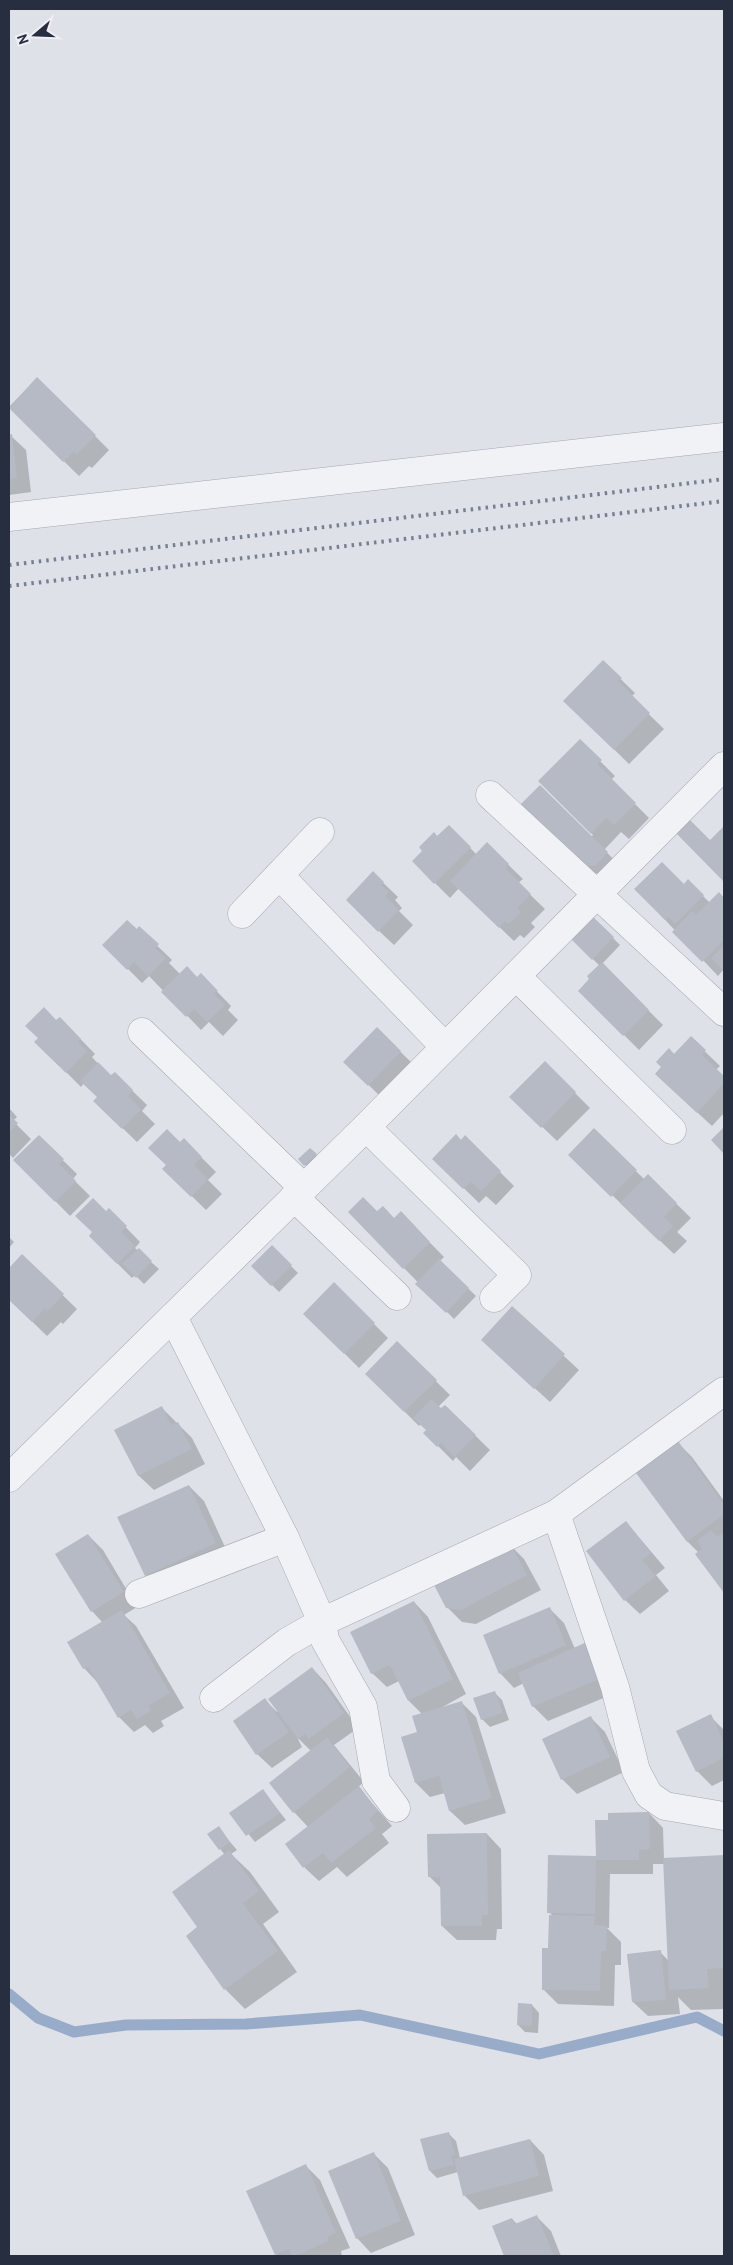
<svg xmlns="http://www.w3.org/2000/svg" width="733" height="2265" font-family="'PT Sans',sans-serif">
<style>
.shadow{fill:#0003}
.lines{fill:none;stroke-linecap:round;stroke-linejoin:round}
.stream{stroke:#98acc9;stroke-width:11}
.building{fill:#b5bac5}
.minor-casing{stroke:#a3a8b2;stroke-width:29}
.minor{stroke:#f1f2f6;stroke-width:28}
.rail{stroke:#777f92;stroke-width:4;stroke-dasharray:2.5 5;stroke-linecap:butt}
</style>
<rect width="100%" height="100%" fill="#dee1e8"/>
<g class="shadow">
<polygon points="37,378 109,450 92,468 89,466 79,476 9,407"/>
<polygon points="9,436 11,436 26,450 31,492 9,495"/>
<polygon points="603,662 635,693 631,697 664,729 629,764 565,701"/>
<polygon points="580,741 615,776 611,780 649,818 629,839 621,832 604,850 622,867 603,880 596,873 594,875 522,805 591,837 593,835 540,781"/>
<polygon points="449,826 477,855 487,844 523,879 518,883 545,909 531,923 535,927 524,938 520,935 514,941 459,888 450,898 413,861"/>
<polygon points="724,828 724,880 678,833 710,842"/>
<polygon points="373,873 398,897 395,900 402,908 399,911 413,925 394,945 362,915"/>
<polygon points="688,881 710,903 719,894 724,900 724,969 718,976 636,889 684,886"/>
<polygon points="592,917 620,945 602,964 663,1025 639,1050 580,991 600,966 571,938"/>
<polygon points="139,928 172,960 169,963 180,974 197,978 201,975 231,1006 228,1010 238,1020 223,1036 209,1022 201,1030 149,976 142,983 104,945 137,931"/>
<polygon points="60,1018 95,1054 92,1057 100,1066 111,1077 115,1074 147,1105 142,1111 155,1124 137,1142 109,1115 98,1097 84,1083 81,1087 36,1042"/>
<polygon points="377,1029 415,1066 383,1099 345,1062"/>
<polygon points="691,1038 720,1066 716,1070 724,1078 724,1113 712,1126 671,1088 674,1056"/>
<polygon points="545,1063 590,1108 557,1141 511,1097"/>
<polygon points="9,1108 17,1117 13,1121 31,1139 13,1158 9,1154"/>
<polygon points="594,1130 645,1180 648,1176 691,1218 677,1232 687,1241 674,1254 570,1155"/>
<polygon points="39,1137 77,1174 73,1179 90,1196 70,1216 15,1160"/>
<polygon points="465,1137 514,1186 496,1205 486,1196 479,1203 434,1159"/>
<polygon points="184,1140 216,1172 208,1180 222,1194 206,1210 164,1169"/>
<polygon points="310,1149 323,1162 312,1172 300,1159"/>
<polygon points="109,1210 140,1242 135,1248 159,1269 144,1284 135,1275 132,1278 90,1236"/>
<polygon points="349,1212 377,1213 394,1220 401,1213 444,1257 440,1261 476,1296 454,1319"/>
<polygon points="9,1237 14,1242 9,1248"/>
<polygon points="272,1247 298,1273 279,1292 253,1266"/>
<polygon points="22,1256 77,1309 63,1324 61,1322 47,1336 9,1299 9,1270"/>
<polygon points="334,1284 388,1338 359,1368 305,1314"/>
<polygon points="512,1308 579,1370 550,1402 497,1354"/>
<polygon points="397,1343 450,1395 438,1407 442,1410 445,1406 490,1450 470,1471 456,1457 453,1461 425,1433 427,1430 421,1424 419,1426 367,1374"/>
<polygon points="161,1407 192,1438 205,1464 154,1490 139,1476 116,1431"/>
<polygon points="678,1443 692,1457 724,1501 724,1591 696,1555 699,1553 688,1542 637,1473"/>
<polygon points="189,1486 204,1501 230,1558 160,1590 146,1575"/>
<polygon points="626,1522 665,1568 656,1575 669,1591 640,1614 625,1600"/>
<polygon points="88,1535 103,1550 137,1607 124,1615 136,1626 184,1708 161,1721 164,1726 153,1733 145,1725 134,1732 119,1717 98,1683 84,1668 103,1623 92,1611"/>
<polygon points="509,1544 524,1559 541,1590 476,1624 462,1622 447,1607"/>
<polygon points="414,1602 428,1617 466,1694 439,1709 461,1702 476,1717 506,1813 465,1825 450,1811 445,1793 430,1797 416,1783 418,1733 422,1714 409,1701 399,1681 387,1687 372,1673"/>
<polygon points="549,1608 564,1623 575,1649 618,1692 548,1721 533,1706 524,1683 514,1688 500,1673"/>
<polygon points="312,1668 326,1683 358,1728 334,1745 364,1782 358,1787 392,1826 382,1834 389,1843 347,1877 337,1867 319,1881 304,1867 308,1827 294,1812 311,1751 297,1737 302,1747 272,1768 257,1754 265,1700 277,1712"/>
<polygon points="494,1692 502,1700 509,1720 490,1727 482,1719"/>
<polygon points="710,1716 724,1730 724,1780 712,1786 697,1771"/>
<polygon points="590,1717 605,1732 624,1772 577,1794 562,1779"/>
<polygon points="263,1791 286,1820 255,1842 231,1813"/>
<polygon points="649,1813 663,1828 664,1859 724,1856 724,2009 691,2010 678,1997 680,2014 648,2016 633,2002 660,1952 669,1961 665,1864 653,1864 653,1874 610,1874 609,1928 607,1928 621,1942 621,1965 615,1965 614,2006 558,2004 543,1989 553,1916 549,1912 598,1858 609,1821"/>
<polygon points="218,1828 237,1850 231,1854 250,1872 279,1912 263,1924 297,1972 245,2009 225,1989 199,1928 225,1855 209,1835"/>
<polygon points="487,1834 501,1849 502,1929 497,1929 496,1940 457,1940 442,1926 442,1889 429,1876"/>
<polygon points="532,2005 539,2013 538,2033 525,2032 518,2025"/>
<polygon points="448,2133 456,2141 460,2158 530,2140 544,2155 553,2191 479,2210 464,2195 458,2172 437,2178 430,2171"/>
<polygon points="374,2154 388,2168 415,2235 371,2253 357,2238"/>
<polygon points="306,2166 320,2180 350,2248 341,2251 342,2256 276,2255"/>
<polygon points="536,2216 551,2231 561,2256 505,2256 493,2227 512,2219 517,2224"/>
</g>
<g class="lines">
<polyline class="stream" points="9,1994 38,2018 74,2032 126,2025 246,2024 360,2015 539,2054 697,2017 724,2031"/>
</g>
<g class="building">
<polygon points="37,377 96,435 76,455 74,452 63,462 9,408"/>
<polygon points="12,434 17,478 9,479 9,435"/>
<polygon points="603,660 622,678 618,681 650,713 614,750 563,701"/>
<polygon points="580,739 602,760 597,764 636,803 614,825 606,818 591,834 538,781"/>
<polygon points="540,785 608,852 595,866 587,865 581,859 579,862 520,805"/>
<polygon points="690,820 710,840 724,826 724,882 676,833"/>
<polygon points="449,825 471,847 434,884 412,861 422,851 419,847 434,832 437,836"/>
<polygon points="487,842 509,864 505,868 531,894 517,908 521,912 509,924 505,921 499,928 450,881"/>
<polygon points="662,862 684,884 688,879 704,895 675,924 669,917 665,920 634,889"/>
<polygon points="373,871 384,882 381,885 389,892 385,896 399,910 378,932 346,900"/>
<polygon points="719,892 724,898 724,940 702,962 672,932 692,911 696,915"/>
<polygon points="592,916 614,937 592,960 570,938"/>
<polygon points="127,920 137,929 139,926 159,944 155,948 166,958 148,977 134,962 127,970 102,945"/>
<polygon points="724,945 724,971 711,958"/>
<polygon points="602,962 649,1010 623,1036 578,991 589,979 587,976"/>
<polygon points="187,966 197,977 201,973 218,991 214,994 225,1005 207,1022 194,1009 186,1017 161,992"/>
<polygon points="44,1007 56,1020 60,1017 81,1039 78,1042 87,1051 66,1073 34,1042 38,1038 25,1026"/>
<polygon points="377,1027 401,1051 368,1086 343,1062"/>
<polygon points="691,1036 706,1050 702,1055 724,1076 724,1083 697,1113 655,1074 661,1067 656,1062 669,1048 674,1054"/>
<polygon points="545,1061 576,1092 541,1128 509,1097"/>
<polygon points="98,1062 111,1075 115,1072 133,1090 128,1096 141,1109 122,1129 93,1101 97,1097 80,1081"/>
<polygon points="9,1115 18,1123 9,1133"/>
<polygon points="724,1127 724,1154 711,1140"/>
<polygon points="594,1128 637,1170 611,1197 568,1155"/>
<polygon points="167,1129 180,1142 184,1138 202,1157 194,1165 208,1179 191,1197 162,1169 166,1165 148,1148"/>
<polygon points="456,1134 461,1140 465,1135 501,1171 481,1191 471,1182 463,1189 432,1159"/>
<polygon points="39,1135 64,1159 59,1164 76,1181 55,1202 13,1160"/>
<polygon points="310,1148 317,1154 304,1166 298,1159"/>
<polygon points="648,1174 677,1203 664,1217 673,1226 659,1241 620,1203"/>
<polygon points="363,1197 377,1211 383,1206 394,1218 401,1211 430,1242 403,1269 348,1212"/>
<polygon points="93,1198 106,1211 109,1208 127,1226 121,1232 135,1246 117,1264 89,1236 92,1232 75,1216"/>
<polygon points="272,1245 292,1265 271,1286 251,1266"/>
<polygon points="139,1248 152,1261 136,1278 122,1264"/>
<polygon points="22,1254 64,1294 48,1311 45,1308 32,1322 9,1300 9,1268"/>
<polygon points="439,1259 469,1288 446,1313 415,1284"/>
<polygon points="334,1282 375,1323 344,1354 303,1314"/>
<polygon points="512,1306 565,1354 534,1389 481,1340"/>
<polygon points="397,1341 437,1380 404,1412 365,1374"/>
<polygon points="431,1399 441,1408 445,1405 476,1435 454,1457 441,1443 437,1447 423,1433 426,1430 413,1418"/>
<polygon points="162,1406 171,1425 178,1422 192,1449 138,1476 114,1430"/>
<polygon points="678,1441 724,1504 724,1514 687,1542 636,1473"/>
<polygon points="189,1485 216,1543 145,1576 117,1517"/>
<polygon points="626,1521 651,1553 642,1560 656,1576 624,1601 586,1551"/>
<polygon points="711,1530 717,1537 724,1532 724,1593 695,1554 702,1549 697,1541"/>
<polygon points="88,1534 124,1592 91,1612 55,1554"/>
<polygon points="510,1543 527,1575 461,1610 446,1608 432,1581"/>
<polygon points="414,1601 453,1679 408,1701 390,1665 371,1674 350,1632"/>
<polygon points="550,1607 566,1645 499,1674 483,1635"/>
<polygon points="122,1610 170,1693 148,1706 151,1711 137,1719 131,1710 118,1718 88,1667 83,1669 67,1642"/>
<polygon points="589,1641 604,1677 532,1707 518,1673"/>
<polygon points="312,1667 344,1713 309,1739 305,1734 298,1739 268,1699"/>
<polygon points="495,1691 503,1713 481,1720 473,1698"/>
<polygon points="265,1698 289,1732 256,1755 233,1721"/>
<polygon points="462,1701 492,1798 449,1811 439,1776 415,1783 401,1737 417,1732 412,1716"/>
<polygon points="711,1714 724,1743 724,1758 696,1772 676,1731"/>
<polygon points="591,1716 610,1757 561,1780 542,1739"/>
<polygon points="327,1737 350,1767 293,1813 269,1783"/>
<polygon points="359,1786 378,1811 369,1819 376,1828 331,1863 323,1853 303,1868 285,1844"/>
<polygon points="263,1789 280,1813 246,1836 229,1813"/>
<polygon points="649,1812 650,1849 639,1850 639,1860 596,1860 595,1914 547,1913 548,1855 596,1856 595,1820 608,1820 608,1813"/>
<polygon points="219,1826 230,1842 219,1850 207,1834"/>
<polygon points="487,1833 488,1915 482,1915 482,1926 441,1926 440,1877 428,1877 427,1834"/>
<polygon points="229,1850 259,1891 243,1903 278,1951 224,1990 186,1936 197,1927 172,1892"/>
<polygon points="724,1855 724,1968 707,1969 709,1988 669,1990 663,1858"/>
<polygon points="549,1915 595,1916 594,1925 607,1926 606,1951 601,1951 600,1991 542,1990 542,1948 548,1948"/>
<polygon points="661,1950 666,2000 632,2002 627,1954"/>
<polygon points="518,2003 532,2004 532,2026 517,2025"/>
<polygon points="449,2132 455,2155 451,2156 454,2165 429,2171 420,2139"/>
<polygon points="530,2139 539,2176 463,2196 454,2159"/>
<polygon points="374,2152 401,2221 356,2239 328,2171"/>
<polygon points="306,2164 336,2233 327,2237 329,2241 295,2256 292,2256 289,2249 275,2255 246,2191"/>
<polygon points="537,2215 554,2256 504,2256 492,2226 512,2218 515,2224"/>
</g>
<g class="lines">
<g class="minor-casing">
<g id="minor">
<polyline points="9,517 724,437"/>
<polyline points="490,795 724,1012"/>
<polyline points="279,875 445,1047"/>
<polyline points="242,914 320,832"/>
<polyline points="516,976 672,1130"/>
<polyline points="142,1032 304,1188"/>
<polyline points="366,1127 517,1275 494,1298"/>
<polyline points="294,1197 397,1296"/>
<polyline points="173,1317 285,1538 322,1622 325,1640 363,1707 376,1781 396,1808"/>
<polyline points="9,1478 366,1127 724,766"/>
<polyline points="556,1514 615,1687 636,1771 649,1795 665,1806 724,1816"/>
<polyline points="139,1594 285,1538"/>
<polyline points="214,1698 287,1642 322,1622 556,1514 724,1391"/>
</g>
</g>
<use href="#minor" class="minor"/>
<g class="rail">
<polyline points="9,565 724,479"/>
<polyline points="9,586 724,501"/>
</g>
</g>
<rect width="733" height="2265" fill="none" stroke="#272e3f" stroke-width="20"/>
<g transform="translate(35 35) rotate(251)" stroke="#eef0f6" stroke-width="4" paint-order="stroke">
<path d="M0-4L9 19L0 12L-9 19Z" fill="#272e3f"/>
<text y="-8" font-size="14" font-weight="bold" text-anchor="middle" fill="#272e3f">N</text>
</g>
</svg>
